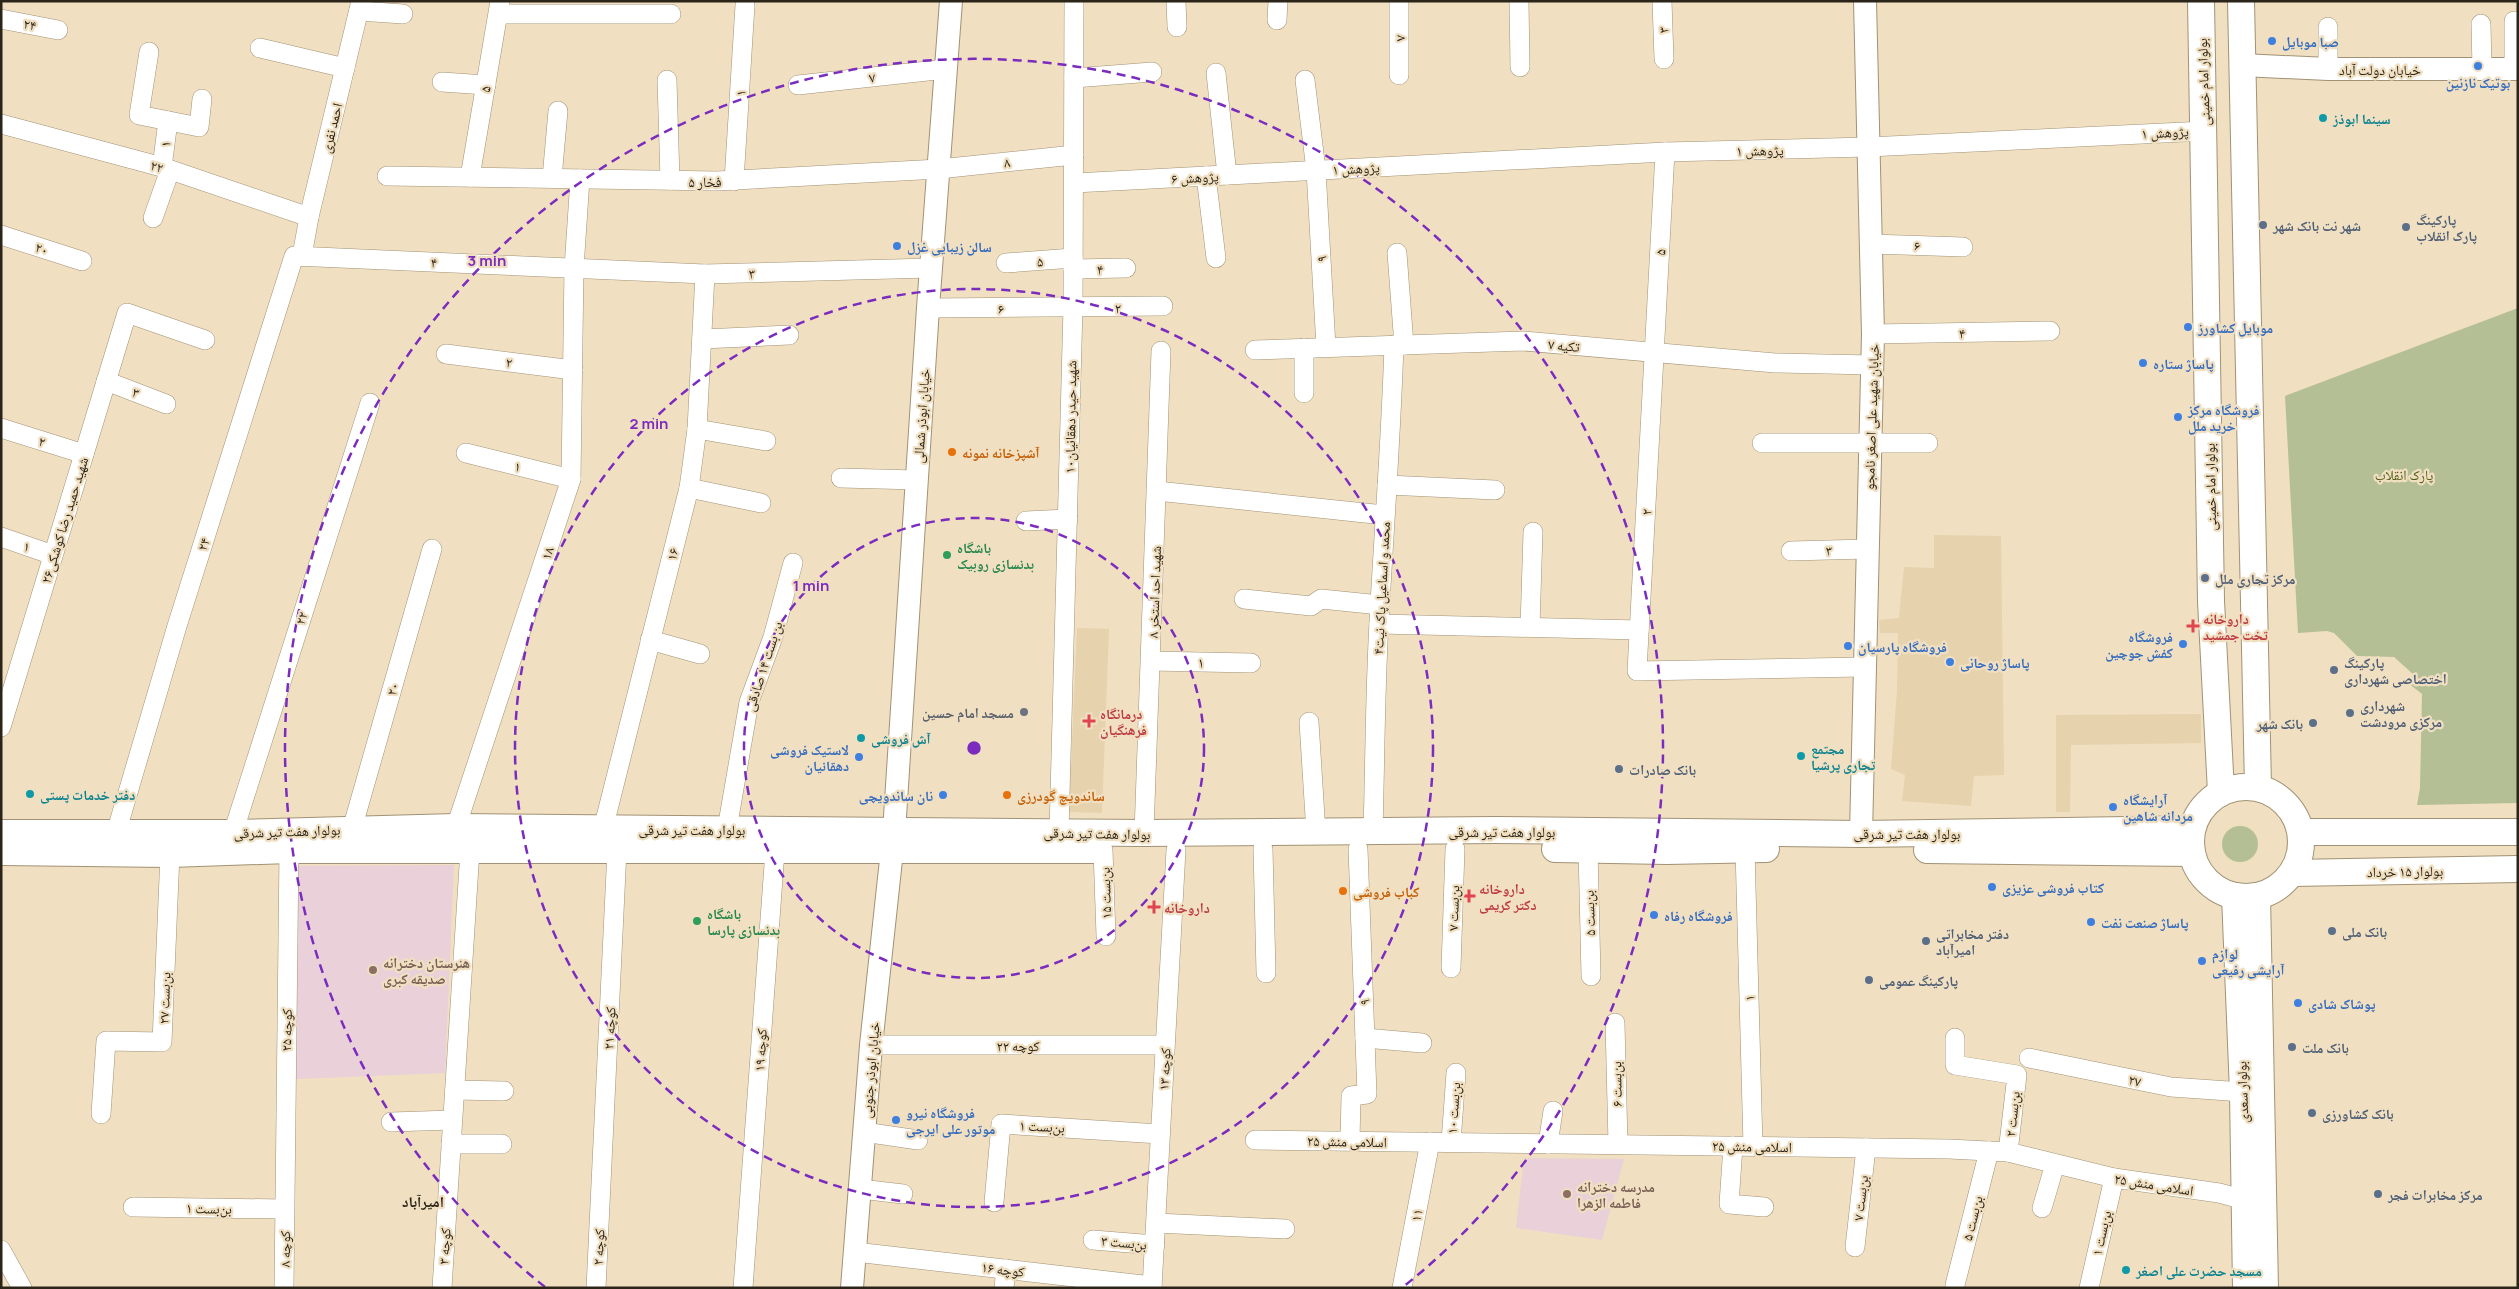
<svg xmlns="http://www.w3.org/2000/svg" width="2519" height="1289" font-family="Manrope,'Noto Naskh Arabic',sans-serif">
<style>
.built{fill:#e6d2ad}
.education{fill:#e9d0d9}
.green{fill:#b4bf96}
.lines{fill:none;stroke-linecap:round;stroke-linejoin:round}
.minor-casing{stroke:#a29275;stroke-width:20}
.tertiary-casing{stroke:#a29275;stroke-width:24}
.secondary-casing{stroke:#a29275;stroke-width:28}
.minor{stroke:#fff;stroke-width:19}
.tertiary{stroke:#fff;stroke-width:22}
.secondary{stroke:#fff;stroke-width:26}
.ring{fill:none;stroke:#7b2cbf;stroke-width:2.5;stroke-dasharray:9 6}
.shop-dot{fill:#3f7fe0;stroke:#f0dfc1;stroke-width:2}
.culture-dot{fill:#0f9aa8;stroke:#f0dfc1;stroke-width:2}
.service-dot{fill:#5c6f8a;stroke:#f0dfc1;stroke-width:2}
.food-dot{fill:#e8710a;stroke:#f0dfc1;stroke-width:2}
.leisure-dot{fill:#2e9e5b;stroke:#f0dfc1;stroke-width:2}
.health-dot{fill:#e0444e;stroke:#f0dfc1;stroke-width:2}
.worship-dot{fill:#6b7280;stroke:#f0dfc1;stroke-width:2}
.education-dot{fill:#8d6e63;stroke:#f0dfc1;stroke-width:2}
.labels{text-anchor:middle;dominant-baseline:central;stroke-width:4.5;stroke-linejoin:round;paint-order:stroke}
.street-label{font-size:14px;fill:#2b2519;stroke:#f0dfc1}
.shop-label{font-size:14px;font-weight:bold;fill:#366cbe;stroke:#f0dfc1;text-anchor:start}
.culture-label{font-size:14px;font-weight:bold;fill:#0d838f;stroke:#f0dfc1;text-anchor:start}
.service-label{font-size:14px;font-weight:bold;fill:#4e5e75;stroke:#f0dfc1;text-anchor:start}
.food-label{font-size:14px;font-weight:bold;fill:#c56008;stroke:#f0dfc1;text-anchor:start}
.park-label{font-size:14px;fill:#515e18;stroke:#f0dfc1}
.leisure-label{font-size:14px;font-weight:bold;fill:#27864d;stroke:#f0dfc1;text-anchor:start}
.health-label{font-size:14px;font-weight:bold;fill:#be3a42;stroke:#f0dfc1;text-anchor:start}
.worship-label{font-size:14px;font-weight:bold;fill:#5b616d;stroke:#f0dfc1;text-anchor:end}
.education-label{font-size:14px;font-weight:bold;fill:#785e54;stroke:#f0dfc1;text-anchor:start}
.neighbourhood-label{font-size:15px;font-weight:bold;fill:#2b2519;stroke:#f0dfc1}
.centre{fill:#7b2cbf;stroke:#f0dfc1;stroke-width:2.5}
.ring-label{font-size:15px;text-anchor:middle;font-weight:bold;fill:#7b2cbf;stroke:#f0dfc1;stroke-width:4.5;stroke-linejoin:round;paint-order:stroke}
</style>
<rect width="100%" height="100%" fill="#f0dfc1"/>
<g class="built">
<polygon points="1934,535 2001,536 2004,775 1974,776 1971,806 1902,801 1905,775 1891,769 1897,691 1898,633 1880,633 1879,620 1899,618 1904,567 1934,568"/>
<polygon points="1077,628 1109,629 1102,813 1069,812"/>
<polygon points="2201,714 2201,743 2071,745 2070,812 2056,812 2056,715"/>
</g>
<g class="education">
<polygon points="454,865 445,1073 296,1079 297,866"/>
<polygon points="1524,1158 1624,1159 1602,1240 1516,1228"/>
</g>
<g class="green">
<polygon points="2518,308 2518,803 2417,805 2420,788 2422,694 2408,683 2414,675 2394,657 2357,656 2334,633 2327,631 2298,633 2285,396"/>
<circle cx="2240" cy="844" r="18"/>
</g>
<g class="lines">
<g class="minor-casing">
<g id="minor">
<polyline points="1176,1 1177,27"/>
<polyline points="1399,1 1399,75"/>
<polyline points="1519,1 1520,67"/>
<polyline points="1662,1 1664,59"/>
<polyline points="359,11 403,14"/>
<polyline points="499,14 671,14"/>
<polyline points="1,19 58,30"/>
<polyline points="1277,20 1278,1"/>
<polyline points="2514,21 2514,69"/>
<polyline points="2481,24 2482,69"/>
<polyline points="260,48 345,68"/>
<polyline points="149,52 139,115 199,127 202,99"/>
<polyline points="2328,69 2328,27"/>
<polyline points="1216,73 1227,175"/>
<polyline points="1074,78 1152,72"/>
<polyline points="667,80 670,180"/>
<polyline points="1305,80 1316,170 1326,347"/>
<polyline points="442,82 486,85"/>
<polyline points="798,85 946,69"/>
<polyline points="1,124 162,167 309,217"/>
<polyline points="1665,152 1637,671 1864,667"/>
<polyline points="162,167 168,121"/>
<polyline points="387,176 717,181 939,169 1074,155"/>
<polyline points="1206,176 1216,258"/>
<polyline points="470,177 500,1"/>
<polyline points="552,178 558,111"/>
<polyline points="734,181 745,5"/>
<polyline points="1074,183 1665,152 1868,147 2205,131"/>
<polyline points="153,218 170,170"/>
<polyline points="1,235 82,261"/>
<polyline points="1871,244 1963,247"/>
<polyline points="1397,253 1404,345"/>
<polyline points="302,256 309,217 361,1"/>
<polyline points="1006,263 1073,258"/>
<polyline points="1073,269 1126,268"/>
<polyline points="928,308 1163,306"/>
<polyline points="1873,334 2050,331"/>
<polyline points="702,339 789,335"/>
<polyline points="1304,348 1304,393"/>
<polyline points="1255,350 1523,341 1775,363 1872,365"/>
<polyline points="446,354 573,370"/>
<polyline points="106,381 166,404"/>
<polyline points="1,428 84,454"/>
<polyline points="697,429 766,441"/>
<polyline points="1762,443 1928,443"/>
<polyline points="466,453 571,479"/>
<polyline points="841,478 917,480"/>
<polyline points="1387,485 1495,490"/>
<polyline points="689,488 761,503"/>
<polyline points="1157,491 1384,515"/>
<polyline points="1026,521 1068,519"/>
<polyline points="1,537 53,555"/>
<polyline points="1791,551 1867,549"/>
<polyline points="1244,599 1311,606 1321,599 1380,605"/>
<polyline points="1379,624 1639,630"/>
<polyline points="1530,627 1533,532"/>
<polyline points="650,640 700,654"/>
<polyline points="1151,661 1251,663"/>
<polyline points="1309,722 1316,833"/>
<polyline points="1,727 127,313 205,340"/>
<polyline points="456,827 571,479 574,268 580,179"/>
<polyline points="352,829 432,549"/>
<polyline points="603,829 689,488 697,429 705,274"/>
<polyline points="727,829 749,702 773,637 793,563"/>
<path d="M 1373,831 C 1375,762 1375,692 1379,622 C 1384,530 1391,438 1394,345"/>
<polyline points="1059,832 1073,307 1074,1"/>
<polyline points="116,833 177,626 294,256 705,274 931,268"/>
<polyline points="233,833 370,403"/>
<polyline points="1144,833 1161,351"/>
<polyline points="1263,849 1266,973"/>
<polyline points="1588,849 1591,976"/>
<polyline points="1745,849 1753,1146"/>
<polyline points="1103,850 1106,936"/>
<polyline points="1451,968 1455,849"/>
<polyline points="1615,1023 1618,1144"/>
<polyline points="1365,1038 1422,1043"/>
<polyline points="1955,1038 1955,1065 2017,1075 2008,1152"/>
<polyline points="871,1045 1165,1045"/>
<polyline points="2029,1058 2171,1087 2243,1092"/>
<polyline points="455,1090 504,1091"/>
<polyline points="101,1114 106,1041 162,1042 170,854"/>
<polyline points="391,1122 452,1120"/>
<polyline points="864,1132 918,1140"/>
<polyline points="1255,1140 1949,1149 2008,1152 2114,1178 2219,1193 2245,1200"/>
<polyline points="1350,1141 1351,1096 1367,1094 1358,849"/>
<polyline points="1451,1142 1456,1073"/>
<polyline points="451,1144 502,1144"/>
<polyline points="1548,1144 1553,1111"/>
<polyline points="1733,1146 1729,1204 1764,1207"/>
<polyline points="860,1189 903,1194"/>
<polyline points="994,1202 1001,1124 1160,1134"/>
<polyline points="133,1207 284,1209"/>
<polyline points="2042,1208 2055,1164"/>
<polyline points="1156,1223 1285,1229"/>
<polyline points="1093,1240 1155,1245"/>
<polyline points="1855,1247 1866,1148"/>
<polyline points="1,1250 22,1288"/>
<polyline points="855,1252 1152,1286"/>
<polyline points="1955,1285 1989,1151"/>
<polyline points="284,1288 289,850"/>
<polyline points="442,1288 470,850"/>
<polyline points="596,1288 617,850"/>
<polyline points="743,1288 775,851"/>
<polyline points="1004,1288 1006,1269"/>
<polyline points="1152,1288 1176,850"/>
<polyline points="1402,1288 1430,1142"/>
<polyline points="2089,1288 2114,1178"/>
</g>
</g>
<g class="tertiary-casing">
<g id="tertiary">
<polyline points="2242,65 2328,69 2518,69"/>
<polyline points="1861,834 1873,334 1865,1"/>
<polyline points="852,1288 871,1045 894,832 928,308 951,1"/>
</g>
</g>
<g class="secondary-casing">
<g id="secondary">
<polyline points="2201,1 2211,601 2221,792"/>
<polyline points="2241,1 2258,787"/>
<circle cx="2246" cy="842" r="55"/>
<polyline points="2301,832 2518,832"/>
<polyline points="1,833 233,833 456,827 1144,833 1495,830 1861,834 2192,829"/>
<polyline points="1555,849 1667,851 1766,849"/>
<polyline points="1927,850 2192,853"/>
<polyline points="1,852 170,854 289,850 1098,850"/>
<polyline points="2292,873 2518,869"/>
<polyline points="2235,896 2243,1092 2246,1288"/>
<polyline points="2257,896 2265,1288"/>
</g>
</g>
<use href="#minor" class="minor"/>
<use href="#tertiary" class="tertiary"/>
<use href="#secondary" class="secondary"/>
</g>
<g class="ring">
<circle cx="974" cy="748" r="230"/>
<circle cx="974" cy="748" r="459"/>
<path d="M545 1287A689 689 0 1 1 1403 1287"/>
</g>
<g class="shop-dot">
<circle cx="2272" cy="41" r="5"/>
<circle cx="2478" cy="66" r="5"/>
<circle cx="897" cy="246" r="5"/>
<circle cx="2188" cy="327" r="5"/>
<circle cx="2143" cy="363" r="5"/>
<circle cx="2178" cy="417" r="5"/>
<circle cx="2183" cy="644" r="5"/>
<circle cx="1848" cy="646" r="5"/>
<circle cx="1950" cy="662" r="5"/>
<circle cx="859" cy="757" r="5"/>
<circle cx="943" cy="795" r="5"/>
<circle cx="2113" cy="807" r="5"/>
<circle cx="1992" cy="887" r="5"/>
<circle cx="1654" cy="915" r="5"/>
<circle cx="2091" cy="922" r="5"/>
<circle cx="2202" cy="961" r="5"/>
<circle cx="2298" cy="1003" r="5"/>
<circle cx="896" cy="1120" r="5"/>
</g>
<g class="culture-dot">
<circle cx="2323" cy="118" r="5"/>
<circle cx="861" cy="738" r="5"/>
<circle cx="1801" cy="756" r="5"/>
<circle cx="30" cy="794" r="5"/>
<circle cx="2126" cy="1270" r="5"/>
</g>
<g class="service-dot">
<circle cx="2263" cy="225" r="5"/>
<circle cx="2406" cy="227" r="5"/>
<circle cx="2205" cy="578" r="5"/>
<circle cx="2334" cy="670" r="5"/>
<circle cx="2350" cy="713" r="5"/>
<circle cx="2313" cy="723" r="5"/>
<circle cx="1619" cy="769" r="5"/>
<circle cx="2332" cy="931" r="5"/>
<circle cx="1926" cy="941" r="5"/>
<circle cx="1869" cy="980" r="5"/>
<circle cx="2292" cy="1047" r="5"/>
<circle cx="2312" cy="1113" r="5"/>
<circle cx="2378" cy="1194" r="5"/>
</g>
<g class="food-dot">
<circle cx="952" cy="452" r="5"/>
<circle cx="1007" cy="795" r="5"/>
<circle cx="1343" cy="891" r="5"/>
</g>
<g class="leisure-dot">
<circle cx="947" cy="555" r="5"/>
<circle cx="697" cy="921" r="5"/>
</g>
<g class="health-dot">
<path d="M2190.5 618.5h5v5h5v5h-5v5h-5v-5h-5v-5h5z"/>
<path d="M1086.5 713.5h5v5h5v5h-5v5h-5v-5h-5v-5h5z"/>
<path d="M1466.5 888.5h5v5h5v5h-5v5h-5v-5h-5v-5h5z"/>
<path d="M1151.5 899.5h5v5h5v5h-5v5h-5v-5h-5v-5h5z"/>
</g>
<circle class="worship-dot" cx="1024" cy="712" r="5"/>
<g class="education-dot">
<circle cx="373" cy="970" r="5"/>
<circle cx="1567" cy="1194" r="5"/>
</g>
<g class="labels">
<g class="street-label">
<text transform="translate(30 24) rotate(11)">۲۴</text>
<text transform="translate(1663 30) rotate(-92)">۳</text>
<text transform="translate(1399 38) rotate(-90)">۷</text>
<text x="2380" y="69">خیابان دولت آباد</text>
<text transform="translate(872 77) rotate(-6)">۷</text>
<text transform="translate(2203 82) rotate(-92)">بولوار امام خمینی</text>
<text transform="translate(485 89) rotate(-80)">۵</text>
<text transform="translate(740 93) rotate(-86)">۱</text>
<text transform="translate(331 128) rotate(-76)">احمد نفری</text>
<text transform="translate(2165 132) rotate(-3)">پژوهش ۱</text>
<text transform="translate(165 144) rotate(-83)">۱</text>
<text transform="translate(1760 150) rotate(-1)">پژوهش ۱</text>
<text transform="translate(1007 162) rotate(-6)">۸</text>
<text transform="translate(157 166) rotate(16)">۲۲</text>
<text transform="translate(1356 168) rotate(-3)">پژوهش ۱</text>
<text transform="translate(1195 177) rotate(-3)">پژوهش ۶</text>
<text x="705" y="181">فخار ۵</text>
<text transform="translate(1917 245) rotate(2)">۶</text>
<text transform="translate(42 248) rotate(18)">۲۰</text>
<text transform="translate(1660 252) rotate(-87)">۵</text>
<text transform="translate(1321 259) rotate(-93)">۹</text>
<text transform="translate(1040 261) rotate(-4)">۵</text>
<text transform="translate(434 262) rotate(3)">۴</text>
<text transform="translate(1100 269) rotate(-1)">۴</text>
<text transform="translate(752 273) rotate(-2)">۳</text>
<text x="1118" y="307">۲</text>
<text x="1001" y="308">۶</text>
<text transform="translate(1962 333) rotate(-1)">۴</text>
<text transform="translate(1564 345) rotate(5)">تکیه ۷</text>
<text transform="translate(509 362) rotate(7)">۲</text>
<text transform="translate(136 392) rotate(20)">۳</text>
<text transform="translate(921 416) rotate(-86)">خیابان ابوذر شمالی</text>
<text transform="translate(1070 417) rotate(-89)">شهید حیدر دهقانیان۱۰</text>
<text transform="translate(1871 417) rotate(-88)">خیابان شهید علی اصغر نامجو</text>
<text transform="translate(42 441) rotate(17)">۲</text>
<text transform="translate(518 466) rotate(14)">۱</text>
<text transform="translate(2210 487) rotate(-91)">بولوار امام خمینی</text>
<text transform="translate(1646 512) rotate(-87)">۲</text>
<text transform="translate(64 520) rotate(-73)">شهید حمید رضا کوشکی۲۶</text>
<text transform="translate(203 544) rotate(-72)">۲۴</text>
<text transform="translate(27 546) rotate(19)">۱</text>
<text transform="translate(1829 550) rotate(-2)">۳</text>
<text transform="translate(547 553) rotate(-72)">۱۸</text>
<text transform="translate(672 554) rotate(-75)">۱۶</text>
<text transform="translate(1381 588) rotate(-87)">محمد و اسماعیل پاک نیت۴</text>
<text transform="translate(1154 592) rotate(-88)">شهید احد استخر ۸</text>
<text transform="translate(301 618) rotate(-72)">۲۲</text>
<text transform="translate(1201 662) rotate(1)">۱</text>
<text transform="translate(763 666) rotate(-72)">بن بست ۱۴ صادقی</text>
<text transform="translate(392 689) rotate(-74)">۲۰</text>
<text x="692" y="829">بولوار هفت تیر شرقی</text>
<text transform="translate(287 831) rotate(-2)">بولوار هفت تیر شرقی</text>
<text x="1502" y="831">بولوار هفت تیر شرقی</text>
<text transform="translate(1097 833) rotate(1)">بولوار هفت تیر شرقی</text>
<text x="1907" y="833">بولوار هفت تیر شرقی</text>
<text transform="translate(2405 871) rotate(-1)">بولوار ۱۵ خرداد</text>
<text transform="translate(1105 893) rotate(-92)">بن‌بست ۱۵</text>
<text transform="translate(1453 908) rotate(-88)">بن‌بست ۷</text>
<text transform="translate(1589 913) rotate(-92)">بن‌بست ۵</text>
<text transform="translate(164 998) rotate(-88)">بن‌بست ۲۷</text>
<text transform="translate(1749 998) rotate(-91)">۱</text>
<text transform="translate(1364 1002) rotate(-92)">۹</text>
<text transform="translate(609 1028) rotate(-87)">کوچه ۲۱</text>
<text transform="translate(286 1030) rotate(-89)">کوچه ۲۵</text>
<text x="1018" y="1045">کوچه ۲۲</text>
<text transform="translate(760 1050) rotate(-86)">کوچه ۱۹</text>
<text transform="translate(1164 1069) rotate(-87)">کوچه ۱۳</text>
<text transform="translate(870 1070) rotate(-85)">خیابان ابوذر جنوبی</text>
<text transform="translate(2135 1080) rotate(12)">۲۷</text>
<text transform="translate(1616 1084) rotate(-91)">بن‌بست ۶</text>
<text transform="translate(2242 1092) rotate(-92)">بولوار سعدی</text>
<text transform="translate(1453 1108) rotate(-86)">بن‌بست ۱۰</text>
<text transform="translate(2012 1114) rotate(-84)">بن‌بست ۲</text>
<text transform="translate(1042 1126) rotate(3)">بن‌بست ۱</text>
<text transform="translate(1347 1141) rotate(1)">اسلامی منش ۲۵</text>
<text transform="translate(1752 1146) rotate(1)">اسلامی منش ۲۵</text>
<text transform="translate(2154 1184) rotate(9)">اسلامی منش ۲۵</text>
<text transform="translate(1860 1198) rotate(-83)">بن‌بست ۷</text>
<text transform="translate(209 1208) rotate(1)">بن‌بست ۱</text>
<text transform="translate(1416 1215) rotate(-79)">۱۱</text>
<text transform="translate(1972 1218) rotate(-76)">بن‌بست ۵</text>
<text transform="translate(2101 1233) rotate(-77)">بن‌بست ۱</text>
<text transform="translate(1124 1242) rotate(5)">بن‌بست ۳</text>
<text transform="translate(444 1246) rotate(-86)">کوچه ۳</text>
<text transform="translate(598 1247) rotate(-87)">کوچه ۲</text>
<text transform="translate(284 1249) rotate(-90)">کوچه ۸</text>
<text transform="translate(1003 1269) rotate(7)">کوچه ۱۶</text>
</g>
<g class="shop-label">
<text x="2282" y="41">صبا موبایل</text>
<text x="2478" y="82" text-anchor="middle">بوتیک نازنین</text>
<text x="907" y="246">سالن زیبایی غزل</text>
<text x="2198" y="327">موبایل کشاورز</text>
<text x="2153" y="363">پاساژ ستاره</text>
<text x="2188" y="409">فروشگاه مرکز<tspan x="2188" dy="16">خرید ملل</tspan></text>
<text x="2173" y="636" text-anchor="end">فروشگاه<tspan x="2173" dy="16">کفش جوچین</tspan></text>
<text x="1858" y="646">فروشگاه پارسیان</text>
<text x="1960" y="662">پاساژ روحانی</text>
<text x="849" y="749" text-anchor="end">لاستیک فروشی<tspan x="849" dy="16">دهقانیان</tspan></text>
<text x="933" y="795" text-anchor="end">نان ساندویچی</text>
<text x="2123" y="799">آرایشگاه<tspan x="2123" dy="16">مردانه شاهین</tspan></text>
<text x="2002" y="887">کتاب فروشی عزیزی</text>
<text x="1664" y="915">فروشگاه رفاه</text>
<text x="2101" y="922">پاساژ صنعت نفت</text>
<text x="2212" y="953">لوازم<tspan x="2212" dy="16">آرایشی رفیعی</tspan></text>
<text x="2308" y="1003">پوشاک شادی</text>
<text x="906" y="1112">فروشگاه نیرو<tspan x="906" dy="16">موتور علی ایرجی</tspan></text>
</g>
<g class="culture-label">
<text x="2333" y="118">سینما ابوذز</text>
<text x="871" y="738">آش فروشی</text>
<text x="1811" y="748">مجتمع<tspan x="1811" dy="16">تجاری پرشیا</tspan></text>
<text x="40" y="794">دفتر خدمات پستی</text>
<text x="2136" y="1270">مسجد حضرت علی اصغر</text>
</g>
<g class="service-label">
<text x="2416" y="219">پارکینگ<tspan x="2416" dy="16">پارک انقلاب</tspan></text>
<text x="2273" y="225">شهر نت بانک شهر</text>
<text x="2215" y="578">مرکز تجاری ملل</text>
<text x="2344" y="662">پارکینگ<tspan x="2344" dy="16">اختصاصی شهرداری</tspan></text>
<text x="2360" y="705">شهرداری<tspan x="2360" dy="16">مرکزی مرودشت</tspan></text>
<text x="2303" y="723" text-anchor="end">بانک شهر</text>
<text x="1629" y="769">بانک صادرات</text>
<text x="2342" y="931">بانک ملی</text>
<text x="1936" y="933">دفتر مخابراتی<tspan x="1936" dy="16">امیرآباد</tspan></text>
<text x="1879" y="980">پارکینگ عمومی</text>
<text x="2302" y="1047">بانک ملت</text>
<text x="2322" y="1113">بانک کشاورزی</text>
<text x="2388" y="1194">مرکز مخابرات فجر</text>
</g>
<g class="food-label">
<text x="962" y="452">آشپزخانه نمونه</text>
<text x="1017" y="795">ساندویچ گودرزی</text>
<text x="1353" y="891">کباب فروشی</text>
</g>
<g class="park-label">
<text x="2404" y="474">پارک انقلاب</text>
</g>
<g class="leisure-label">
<text x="957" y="547">باشگاه<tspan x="957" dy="16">بدنسازی روبیک</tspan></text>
<text x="707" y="913">باشگاه<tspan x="707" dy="16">بدنسازی پارسا</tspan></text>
</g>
<g class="health-label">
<text x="2203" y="618">داروخانه<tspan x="2203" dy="16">تخت جمشيد</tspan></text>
<text x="1100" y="713">درمانگاه<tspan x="1100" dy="16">فرهنگیان</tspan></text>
<text x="1479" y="888">داروخانه<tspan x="1479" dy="16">دکتر کریمی</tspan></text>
<text x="1164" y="907">داروخانه</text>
</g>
<g class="worship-label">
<text x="1014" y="712">مسجد امام حسین</text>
</g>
<g class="education-label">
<text x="383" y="962">هنرستان دخترانه<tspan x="383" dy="16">صدیقه کبری</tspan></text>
<text x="1577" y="1186">مدرسه دخترانه<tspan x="1577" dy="16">فاطمه الزهرا</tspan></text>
</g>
<g class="neighbourhood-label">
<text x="423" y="1201">امیرآباد</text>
</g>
</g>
<circle cx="974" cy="748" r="8" class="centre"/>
<g class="ring-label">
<text x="487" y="266">3 min</text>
<text x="649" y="429">2 min</text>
<text x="811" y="591">1 min</text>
</g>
<rect width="2519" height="1289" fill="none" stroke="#2b2519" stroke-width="5"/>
</svg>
